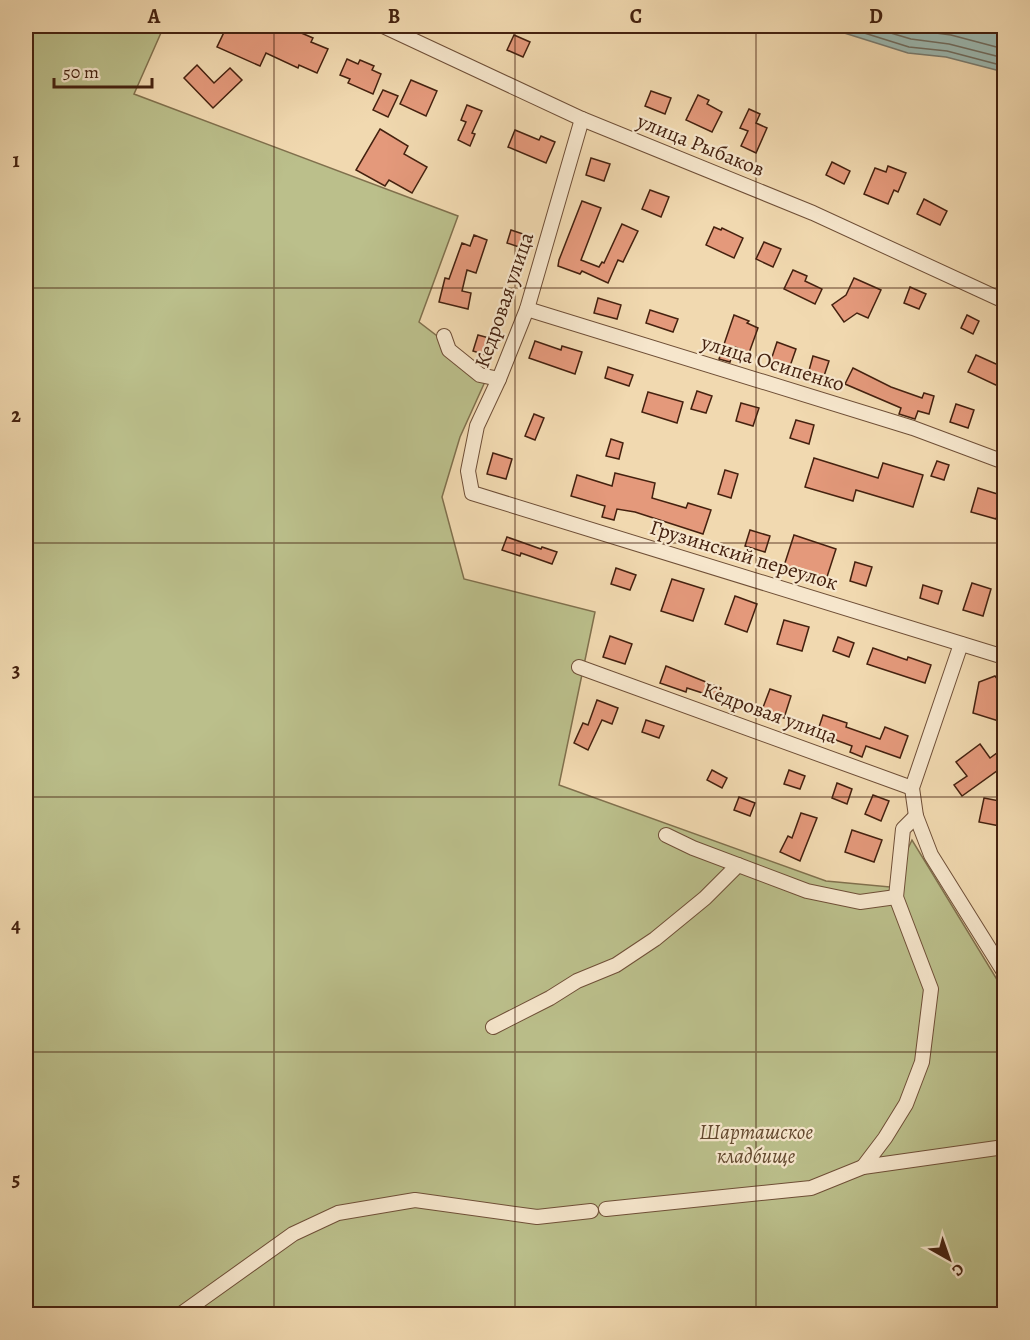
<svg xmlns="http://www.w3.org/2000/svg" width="1030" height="1340" font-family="Alegreya,serif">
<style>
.green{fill:#bbbf8b;stroke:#80704d;stroke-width:1.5}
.water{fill:#9cb9b2;stroke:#797c71;stroke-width:1.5}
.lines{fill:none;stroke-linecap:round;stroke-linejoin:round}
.shore{stroke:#706d60;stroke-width:1.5}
.building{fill:#e4997b;stroke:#44210f;stroke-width:1.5}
.minor-casing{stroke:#6f4f37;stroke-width:16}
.minor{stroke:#f6e6cc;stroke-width:14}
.grid{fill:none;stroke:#44210f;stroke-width:1.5;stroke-opacity:0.55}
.labels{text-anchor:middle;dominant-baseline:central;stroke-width:4.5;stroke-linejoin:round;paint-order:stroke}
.street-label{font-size:21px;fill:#44210f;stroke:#f6e6cc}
.park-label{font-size:21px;font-style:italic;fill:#62482e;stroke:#f6e6cc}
.neatline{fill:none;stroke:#44210f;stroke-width:2}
.grid-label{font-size:20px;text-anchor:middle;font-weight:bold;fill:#44210f}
</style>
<rect width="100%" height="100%" fill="#f1d9b0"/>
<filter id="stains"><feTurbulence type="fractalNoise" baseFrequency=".00333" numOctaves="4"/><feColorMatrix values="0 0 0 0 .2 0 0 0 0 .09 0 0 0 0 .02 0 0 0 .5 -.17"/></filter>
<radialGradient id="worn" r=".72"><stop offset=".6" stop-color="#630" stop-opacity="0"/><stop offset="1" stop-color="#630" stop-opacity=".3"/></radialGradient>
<polygon class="green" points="26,26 164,26 134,94 458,216 419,322 488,375 460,437 442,497 464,579 595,612 559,785 826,881 890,887 912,840 1004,991 1004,1314 26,1314"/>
<polygon class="water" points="822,26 1004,26 1004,72 946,57 908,53"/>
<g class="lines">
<g class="shore">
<polyline points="842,26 909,47 947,51 1004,66"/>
<polyline points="867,26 911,39 949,44 1004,58"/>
<polyline points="897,26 913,30 951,35 1004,49"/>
</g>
</g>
<g class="building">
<polygon points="227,26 239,30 241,26 285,26 313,38 311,42 328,49 317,73 299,65 298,68 266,53 260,66 217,47"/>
<polygon points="514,35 530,42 523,57 507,50"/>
<polygon points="347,59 358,64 360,60 374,66 372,70 381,74 373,94 348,83 350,79 340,75"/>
<polygon points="197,65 214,83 230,68 242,80 213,108 184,78"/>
<polygon points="411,80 437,91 426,116 400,104"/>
<polygon points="383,90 398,96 388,117 373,110"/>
<polygon points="651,91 671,98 665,114 645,106"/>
<polygon points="698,95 709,100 707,104 722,112 712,132 686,120"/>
<polygon points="467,105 482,111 472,133 475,134 470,146 458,140 466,122 461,120"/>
<polygon points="749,109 760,114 756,123 767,128 756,153 741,146 748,131 740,128"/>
<polygon points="380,129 408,146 404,154 427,167 412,193 389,180 385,186 356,170"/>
<polygon points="515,130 539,140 541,136 555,142 546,163 508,147"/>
<polygon points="591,158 610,164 604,181 586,175"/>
<polygon points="832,162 850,171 844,184 826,175"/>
<polygon points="888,166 906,173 898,192 894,190 888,204 864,194 875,168 886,172"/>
<polygon points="650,190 669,197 661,217 642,209"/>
<polygon points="924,199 947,211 940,225 917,214"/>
<polygon points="582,201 601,208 581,260 599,267 602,262 604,263 622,224 638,231 623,262 618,260 608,283 582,271 580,274 558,266 559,260"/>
<polygon points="714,227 721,230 722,228 743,238 734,258 706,245"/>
<polygon points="511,230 526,235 522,248 507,243"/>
<polygon points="474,235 487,240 476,273 467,270 462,291 471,293 468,309 439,302 445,278 449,279 462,243 470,246"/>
<polygon points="764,242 781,249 773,267 756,259"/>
<polygon points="793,270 807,276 805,281 822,289 815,304 784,289"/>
<polygon points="854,278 881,290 868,318 857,313 844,322 832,305 846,295"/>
<polygon points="910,287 926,294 919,309 904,303"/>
<polygon points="598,298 621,305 617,319 594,313"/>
<polygon points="650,310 678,319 673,332 646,323"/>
<polygon points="734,315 749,321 747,323 758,328 749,353 735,347 730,362 719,359"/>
<polygon points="967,315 979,321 973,334 961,328"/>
<polygon points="478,335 493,339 489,356 473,351"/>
<polygon points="535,341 561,350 562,346 582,352 575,374 529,358"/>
<polygon points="777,342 796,349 789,369 770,363"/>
<polygon points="976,355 1005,368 1005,377 1000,387 968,372"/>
<polygon points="813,356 829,361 823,379 808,374"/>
<polygon points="608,367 633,375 629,386 605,378"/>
<polygon points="853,368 891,387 922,398 924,393 934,396 929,414 918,411 915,419 899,414 901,408 845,384"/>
<polygon points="697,391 712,396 706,413 691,409"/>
<polygon points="648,392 683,402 677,423 642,412"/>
<polygon points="741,403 759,408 753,426 736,421"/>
<polygon points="956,404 974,410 968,428 950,422"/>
<polygon points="534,414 544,418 535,440 525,436"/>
<polygon points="796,420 814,425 809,444 790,438"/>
<polygon points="611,439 623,443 619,459 606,456"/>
<polygon points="493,453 512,459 506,479 487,474"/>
<polygon points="814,458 878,478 883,463 923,475 913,507 856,490 853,501 805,487"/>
<polygon points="937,461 949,465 944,480 931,476"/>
<polygon points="725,470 738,474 731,498 718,494"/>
<polygon points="615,473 655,483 652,498 686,508 688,503 711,510 703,534 635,512 617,509 614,520 602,517 605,506 571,496 577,475 612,486"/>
<polygon points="978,488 1004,496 996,519 971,512"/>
<polygon points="750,530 770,536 765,552 745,546"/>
<polygon points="794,535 836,549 825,583 783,569"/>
<polygon points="507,537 541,549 542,547 557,552 552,564 521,553 520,556 502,550"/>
<polygon points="855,562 872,567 866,586 850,581"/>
<polygon points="616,568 636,575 630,590 611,584"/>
<polygon points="672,579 704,589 693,621 661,611"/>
<polygon points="972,583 991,589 983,616 963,610"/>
<polygon points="923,585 942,591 938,604 920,598"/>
<polygon points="735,596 757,604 747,632 725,624"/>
<polygon points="784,620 809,627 802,651 777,644"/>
<polygon points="610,636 632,644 625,664 603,657"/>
<polygon points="838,637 854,643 849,657 833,651"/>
<polygon points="873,648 907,660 908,657 931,665 925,683 867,664"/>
<polygon points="666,666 721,688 718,698 687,688 686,692 660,683"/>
<polygon points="995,676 1005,689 1005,723 973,713 979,682"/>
<polygon points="770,689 791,696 784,718 762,710"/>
<polygon points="597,700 618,708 612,724 602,720 588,750 574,743 583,723 588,725"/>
<polygon points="823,715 847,723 846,727 880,739 885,727 908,736 900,758 866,746 862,757 850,752 852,746 817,733"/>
<polygon points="646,720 664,726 659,738 642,732"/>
<polygon points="980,744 990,758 1005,747 1005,765 962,796 954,785 967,776 956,762"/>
<polygon points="712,770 727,778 722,788 707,780"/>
<polygon points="789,770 805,776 800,789 784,784"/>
<polygon points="837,783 852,789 847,804 832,798"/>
<polygon points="873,795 889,801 881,821 865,814"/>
<polygon points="739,797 755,803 750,816 734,810"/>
<polygon points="984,798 1005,802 1005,827 979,822"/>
<polygon points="801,813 817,818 800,861 780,852 788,836 792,838"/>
<polygon points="852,830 882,840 874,862 845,852"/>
</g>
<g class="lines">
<g class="minor-casing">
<g id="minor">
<polyline points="383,26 582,119 813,213 1004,301"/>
<polyline points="582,119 527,309 499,379 477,426 468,471 472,493 1004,657"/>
<polyline points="527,309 913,428 1004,462"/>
<polyline points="444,336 449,350 480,375 499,379"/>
<polyline points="961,644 912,788 916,816 931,855 1004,972"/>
<polyline points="579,667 912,788"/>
<polyline points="666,835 693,848 807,891 860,902 896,897"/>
<polyline points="493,1027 550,998 577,981 616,965 655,939 705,898 738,865"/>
<polyline points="863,1167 885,1138 906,1104 922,1062 931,989 896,897 903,829 916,816"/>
<polyline points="606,1209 811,1188 863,1167 1004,1147"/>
<polyline points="181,1314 293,1234 338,1213 415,1200 537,1217 591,1211"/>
</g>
</g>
<use href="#minor" class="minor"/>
</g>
<path class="grid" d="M 274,26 L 274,1314M 515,26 L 515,1314M 756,26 L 756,1314M 26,288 L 1004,288M 26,543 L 1004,543M 26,797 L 1004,797M 26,1052 L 1004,1052"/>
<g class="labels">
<g class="street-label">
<text transform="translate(701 145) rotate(22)">улица Рыбаков</text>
<text transform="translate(504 300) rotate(-71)">Кедровая улица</text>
<text transform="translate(773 363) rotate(17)">улица Осипенко</text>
<text transform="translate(744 555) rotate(17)">Грузинский переулок</text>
<text transform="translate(770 713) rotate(20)">Кедровая улица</text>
</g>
<g class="park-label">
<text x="756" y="1132">Шарташское<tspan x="756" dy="24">кладбище</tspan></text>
</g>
</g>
<rect width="1030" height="1340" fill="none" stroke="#f1d9b0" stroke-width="66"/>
<g transform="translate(949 1259) rotate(140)" stroke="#f6e6cc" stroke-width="4.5" paint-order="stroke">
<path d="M0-4.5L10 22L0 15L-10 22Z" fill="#44210f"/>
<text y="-9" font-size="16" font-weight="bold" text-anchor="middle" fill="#44210f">С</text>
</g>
<path d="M54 78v9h98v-9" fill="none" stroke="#44210f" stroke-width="3"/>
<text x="63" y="78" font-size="18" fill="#44210f" stroke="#f6e6cc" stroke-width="4.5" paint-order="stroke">50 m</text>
<rect x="33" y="33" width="964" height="1274" class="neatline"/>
<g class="grid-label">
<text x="154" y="23">A</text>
<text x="394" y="23">B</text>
<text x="636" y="23">C</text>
<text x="876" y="23">D</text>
<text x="16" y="167">1</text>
<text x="16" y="422">2</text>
<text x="16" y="677">3</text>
<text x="16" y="932">4</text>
<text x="16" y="1186">5</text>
</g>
<rect width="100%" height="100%" filter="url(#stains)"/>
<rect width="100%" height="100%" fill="url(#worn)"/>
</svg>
